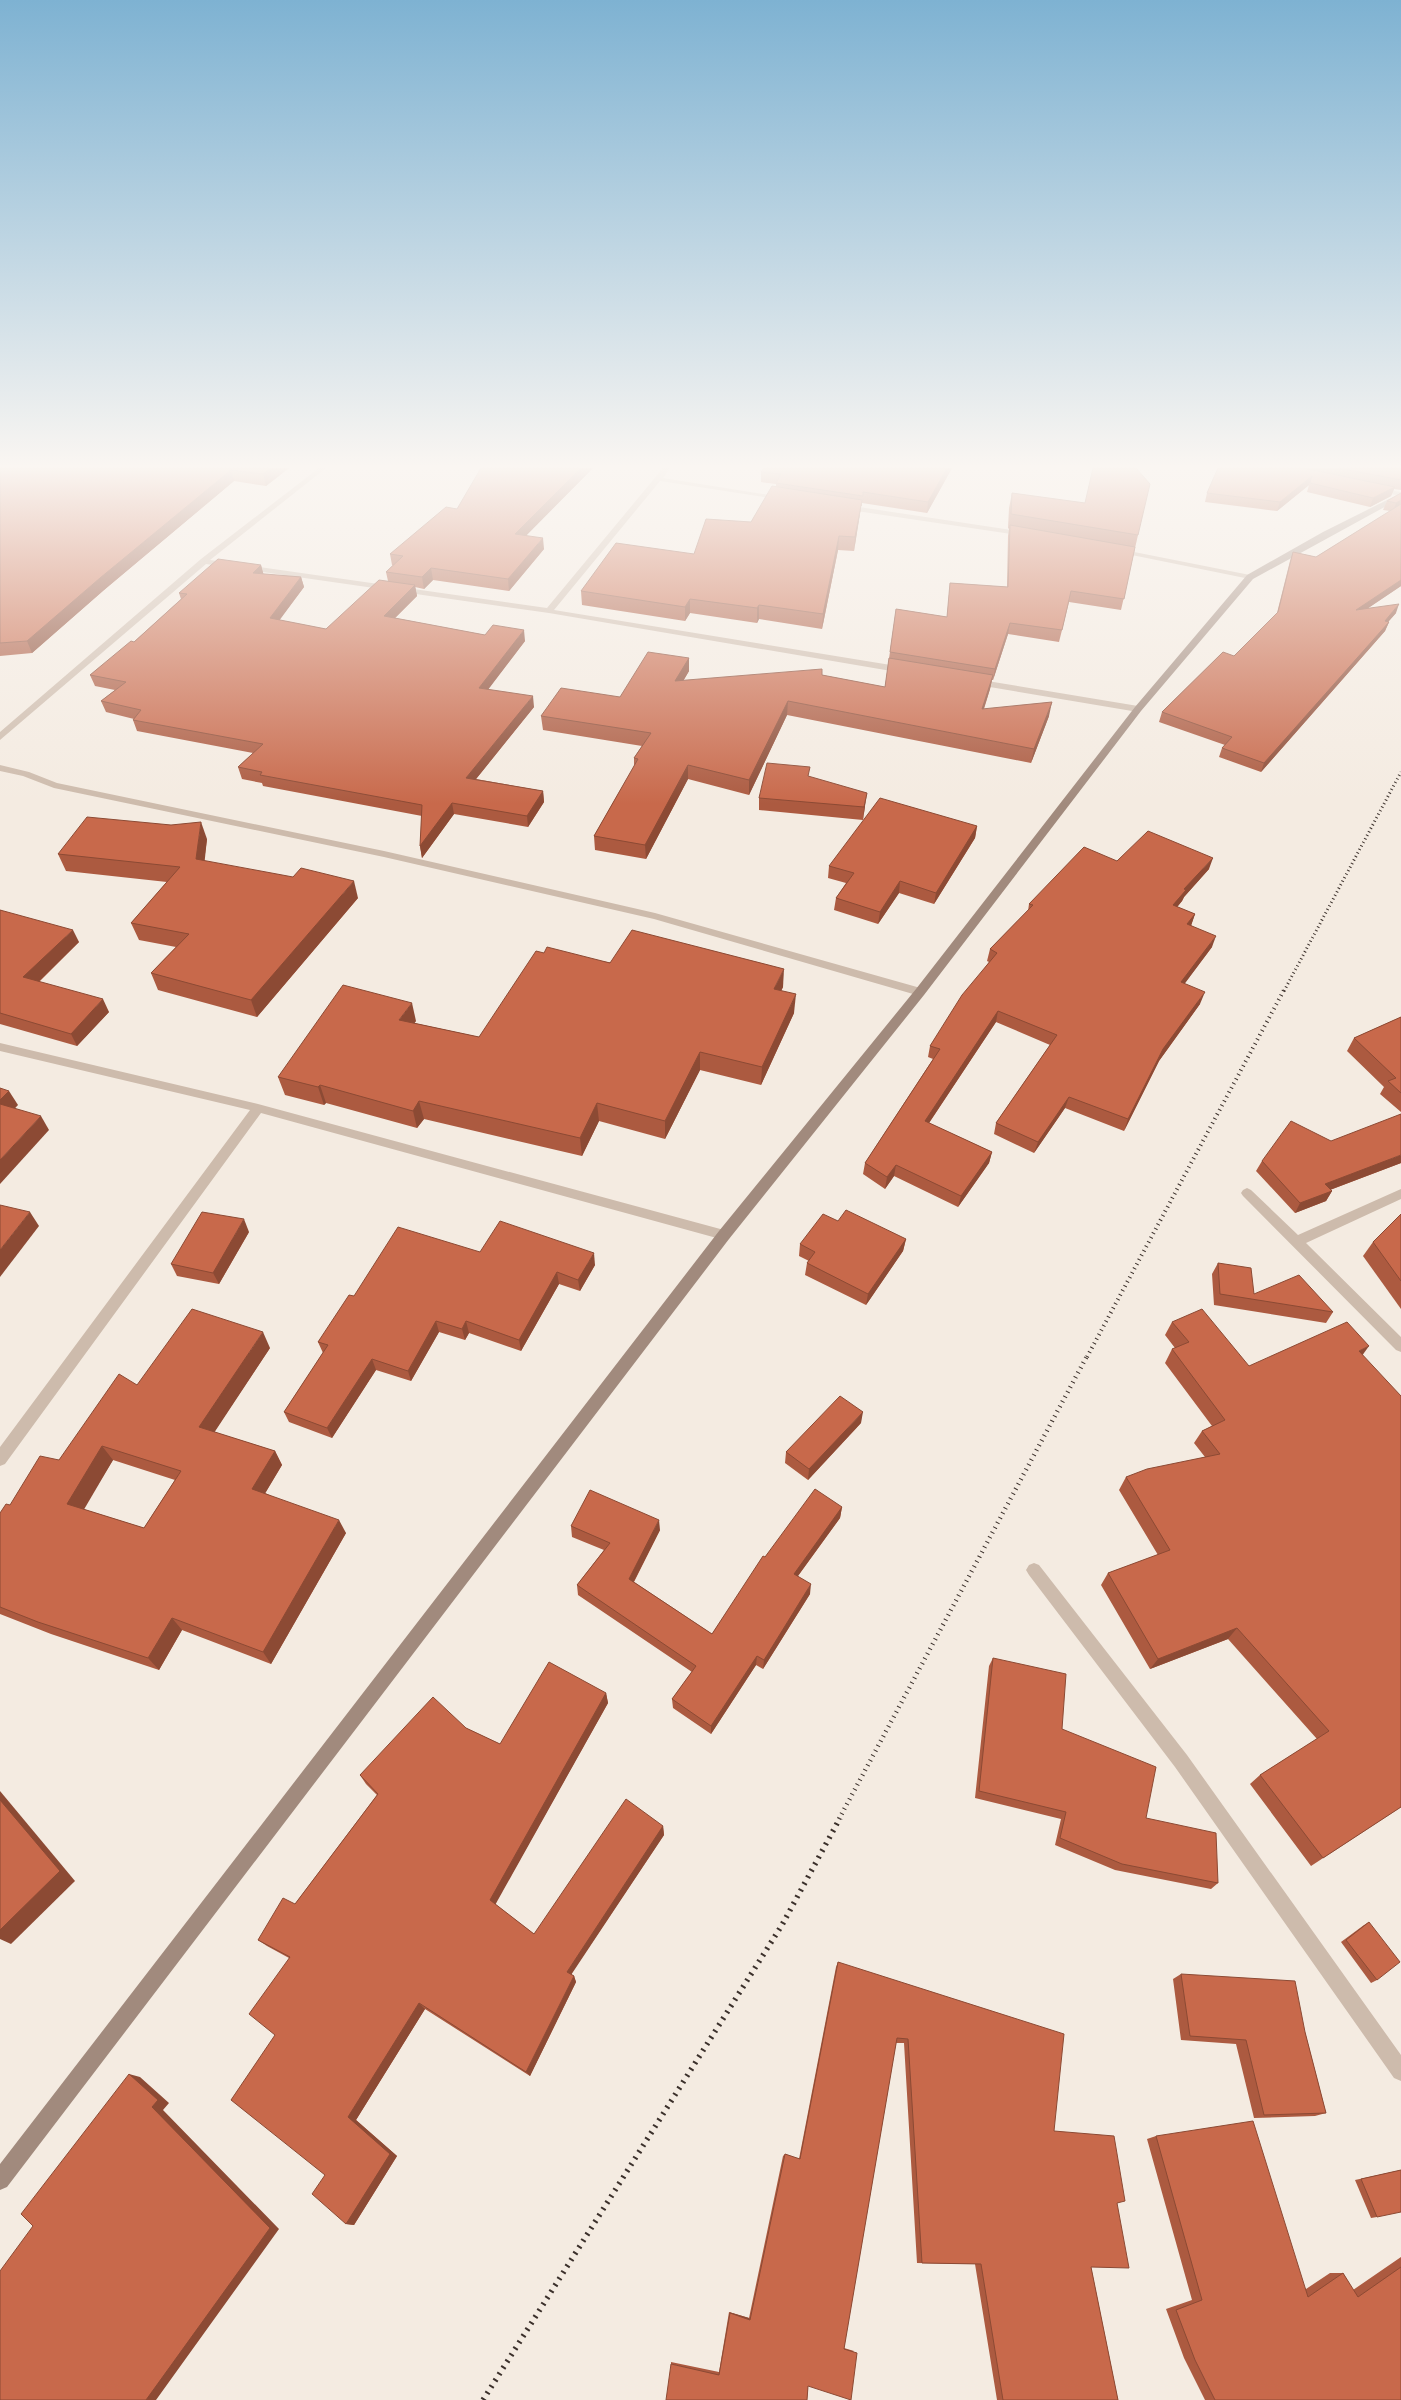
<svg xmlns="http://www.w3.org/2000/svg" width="1401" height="2400" font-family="'Fira Sans Condensed',sans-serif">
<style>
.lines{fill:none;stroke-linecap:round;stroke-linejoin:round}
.street{fill:#cdbbac;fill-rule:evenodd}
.secondary{fill:#a18a7d;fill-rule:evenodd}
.rail-far3{stroke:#3b302b;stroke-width:3;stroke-dasharray:1 3;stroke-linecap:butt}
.rail-far2{stroke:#3b302b;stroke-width:4;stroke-dasharray:1 4;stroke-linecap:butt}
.rail-far1{stroke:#3b302b;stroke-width:4.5;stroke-dasharray:1 4.5;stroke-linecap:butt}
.rail{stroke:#3b302b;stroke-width:5.5;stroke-dasharray:2 5.5;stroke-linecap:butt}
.wall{fill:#ac5a40;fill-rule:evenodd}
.shaded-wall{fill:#8c4a34}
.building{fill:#c8694b;stroke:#8c4a34;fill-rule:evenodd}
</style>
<rect width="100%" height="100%" fill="#f4ebe1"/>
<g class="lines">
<g class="street">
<polygon points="319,468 326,468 210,560 547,608 663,468 670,468 663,478 788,498 784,500 660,481 554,610 903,667 907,670 903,673 549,613 206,564 0,740 0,732 201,559"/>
<polygon points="1377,488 1401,492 1401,496 1375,491 1375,489"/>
<polygon points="846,505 1024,532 1028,534 1024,536 843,509 842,507"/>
<polygon points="1114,548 1250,575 1254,577 1250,579 1117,552 1114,552"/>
<polygon points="975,679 1138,706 1142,709 1138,712 972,684 971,682"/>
<polygon points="0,765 29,772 57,783 384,851 655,913 924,989 925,992 920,996 654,919 384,857 54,788 23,776 0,771"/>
<polygon points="0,1043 258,1104 724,1230 729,1231 730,1235 729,1239 724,1240 261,1113 5,1464 0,1466 0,1447 250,1110 0,1051"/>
<polygon points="1247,1188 1251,1190 1298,1235 1401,1189 1401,1199 1306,1243 1401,1337 1401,1352 1396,1350 1243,1196 1241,1193 1243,1190"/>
<polygon points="1034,1563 1039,1565 1187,1755 1401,2055 1401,2081 1394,2078 1175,1767 1029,1575 1026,1570 1029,1565"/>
</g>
<polygon class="secondary" points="1401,493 1401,498 1253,579 1141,711 924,995 729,1239 7,2187 0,2190 0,2164 719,1231 916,989 1135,707 1247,575 1323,532"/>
<polyline class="rail-far3" points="1284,991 1401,772"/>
<polyline class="rail-far2" points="1087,1357 1284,990"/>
<polyline class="rail-far1" points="839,1819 1087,1356"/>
<polyline class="rail" points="483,2400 782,1925 840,1818"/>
</g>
<g class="wall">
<polygon points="0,468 289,468 266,486 234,481 104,590 32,653 0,656"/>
<polygon points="593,468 526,535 544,549 509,591 433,580 424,589 415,587 417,596 395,618 485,635 525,641 488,689 534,707 476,779 543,791 544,802 528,827 454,814 422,858 420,846 422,816 263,786 262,783 242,779 238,767 253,753 137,731 133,720 134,719 106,712 101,701 115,690 95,686 90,675 134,642 181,599 179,593 261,565 263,574 301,577 304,587 279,620 326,629 388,581 386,572 393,565 392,565 390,554 457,509"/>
<polygon points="952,468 927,513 862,503 862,506 861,506 854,551 838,550 822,629 759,619 757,623 690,613 685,621 582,605 581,591 694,554 751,522 776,487 776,484 761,482 761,472"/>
<polygon points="1218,468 1401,468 1401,490 1394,489 1391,496 1370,507 1307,492 1309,485 1277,511 1205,502 1207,493"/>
<polygon points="1012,493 1138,535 1121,610 1069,602 1059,642 1008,634 993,680 992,680 990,689 984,709 1049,716 1031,763 787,715 749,795 688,779 646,859 595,850 594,836 634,766 634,758 642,746 543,730 541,716 620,697 689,658 689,671 683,681 822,675 885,687 896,609 947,617 950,583 1007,587 1008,536 1009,529 1008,528 1009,508"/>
<polygon points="1401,493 1401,586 1368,608 1396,613 1388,622 1389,622 1385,631 1261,772 1219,757 1222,748 1225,745 1159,722 1162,712 1234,656 1277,613 1290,561 1293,552 1316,557 1390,511 1383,510 1387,501"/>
<polygon points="810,777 865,806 863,820 759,810 759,798"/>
<polygon points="977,826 975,838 934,904 899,893 878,924 834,910 836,898 846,883 828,878 829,866"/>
<polygon points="207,839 204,861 358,898 257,1017 158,990 151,973 176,947 139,940 131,923 167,882 66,871 58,854"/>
<polygon points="1117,861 1209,869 1184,897 1182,901 1177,907 1195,914 1191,925 1212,947 1184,984 1200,1004 1159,1061 1124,1131 1065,1108 1034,1153 994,1134 996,1123 1050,1045 996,1022 929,1123 992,1152 989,1163 958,1207 894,1176 885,1189 863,1174 865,1163 933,1059 928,1057 930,1046 989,962 987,961 990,949 1028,911 1029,904"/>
<polygon points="0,910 79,942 39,982 109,1012 77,1046 0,1024"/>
<polygon points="544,953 783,987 781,991 794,1013 761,1085 700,1070 665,1139 599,1121 582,1156 424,1119 417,1128 326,1103 324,1105 285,1095 278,1077 416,1021 414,1023 479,1037"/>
<polygon points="1401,1017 1401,1112 1380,1094 1384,1087 1347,1051 1354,1038"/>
<polygon points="1331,1141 1401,1163 1330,1190 1332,1191 1326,1201 1295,1213 1256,1171 1262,1161"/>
<polygon points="1401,1214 1401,1309 1363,1256 1373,1242"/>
<polygon points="249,1232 219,1284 177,1276 171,1264"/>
<polygon points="906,1239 903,1251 866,1305 805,1275 807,1263 809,1261 799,1256 800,1244"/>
<polygon points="480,1252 595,1265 580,1291 559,1284 521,1351 469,1333 465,1340 439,1332 411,1381 376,1370 332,1438 289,1422 284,1412 323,1353 318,1342 354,1296"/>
<polygon points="1218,1263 1254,1294 1333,1312 1326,1323 1214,1305 1212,1274"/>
<polygon points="1172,1322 1249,1366 1363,1355 1401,1807 1311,1866 1250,1784 1260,1775 1317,1739 1228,1639 1150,1669 1101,1585 1108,1573 1158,1555 1119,1490 1126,1477 1205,1457 1194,1443 1202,1431 1212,1426 1165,1363 1172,1349 1175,1348 1165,1335"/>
<path d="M 270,1348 L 214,1432 L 275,1451 L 282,1465 L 265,1493 L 346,1533 L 271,1664 L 182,1630 L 159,1670 L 51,1634 L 0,1614 L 0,1513 L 10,1505 L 59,1460 L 137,1385 ZM 113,1460 L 175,1480 L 144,1528 L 83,1509 Z"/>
<polygon points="861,1423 808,1480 785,1463 786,1452"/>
<polygon points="842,1507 840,1518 798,1576 810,1594 763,1669 756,1665 711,1734 673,1708 672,1699 692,1672 578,1595 577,1585 604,1550 572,1537 571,1526 660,1530 634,1582 712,1634 765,1557"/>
<polygon points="993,1658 1062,1729 1146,1818 1218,1883 1211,1889 1115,1870 1055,1845 1061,1819 975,1798 989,1666"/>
<polygon points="606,1693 608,1703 495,1904 534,1934 663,1826 664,1835 571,1974 574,1976 576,1982 530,2076 425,2009 356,2120 397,2156 354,2225 346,2224 325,2175 275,2035 289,1958 267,1946 258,1940 295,1904 377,1795 366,1784 360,1775 466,1728 500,1744"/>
<polygon points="1369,1922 1377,1980 1371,1983 1341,1942 1364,1925"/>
<polygon points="838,1962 1054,2131 1117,2203 1091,2267 1118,2400 997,2400 975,2264 917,2263 904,2043 896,2043 844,2348 854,2351 808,2386 807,2400 671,2364 671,2362 719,2372 729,2312 749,2318 783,2156 785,2154 799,2159 836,1967"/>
<polygon points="1181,1974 1305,2032 1326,2113 1315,2116 1254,2118 1236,2044 1181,2040 1173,1979"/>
<polygon points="1156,2136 1306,2289 1330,2273 1343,2273 1353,2290 1401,2257 1401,2400 1205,2400 1184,2358 1166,2309 1192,2300 1147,2139"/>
<polygon points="1401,2170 1377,2217 1371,2218 1355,2180"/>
</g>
<g class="shaded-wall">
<polygon points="271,468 289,468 266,486 263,474"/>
<polygon points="581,468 593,468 517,545 515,534"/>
<polygon points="947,468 952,468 927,513 928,502"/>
<polygon points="231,470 234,481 104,590 32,653 27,641 100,578"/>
<polygon points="1312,476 1309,485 1277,511 1280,502"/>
<polygon points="1395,487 1391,496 1370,507 1373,498"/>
<polygon points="862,500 860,514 854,551 855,537"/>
<polygon points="1401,500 1401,507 1393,512 1396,503"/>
<polygon points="839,536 838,550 822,629 823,614"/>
<polygon points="543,538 544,549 509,591 508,579"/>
<polygon points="261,565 264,576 253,573"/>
<polygon points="431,568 433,580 424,589 422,577"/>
<polygon points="301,577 304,587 273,629 270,618"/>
<polygon points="1401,580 1401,586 1352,619 1356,610"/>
<polygon points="415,585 417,596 386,627 384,616"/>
<polygon points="690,599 690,613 685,621 685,607"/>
<polygon points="1399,604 1396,613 1381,630 1385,621"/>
<polygon points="759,605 759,619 757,623 757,608"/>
<polygon points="1389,622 1385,631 1261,772 1264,763"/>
<polygon points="1010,623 1008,634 993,680 995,669"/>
<polygon points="524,630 525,641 481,699 479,688"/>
<polygon points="689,658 689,671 675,695 675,681"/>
<polygon points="993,675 990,689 979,723 982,709"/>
<polygon points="533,696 534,707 468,789 466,778"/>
<polygon points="788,701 787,715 749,795 749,780"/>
<polygon points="1052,702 1049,716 1031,763 1034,749"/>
<polygon points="688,765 688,779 646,859 645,845"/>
<polygon points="543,791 544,802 528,827 527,816"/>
<polygon points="867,793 865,806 863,820 864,807"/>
<polygon points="452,803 454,814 422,858 420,846"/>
<polygon points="201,822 207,839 203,876 196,859"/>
<polygon points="977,826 975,838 934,904 936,893"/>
<polygon points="1213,858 1209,869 1184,897 1182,901 1169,917 1173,905 1184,889"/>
<polygon points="354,881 358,898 257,1017 251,1000"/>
<polygon points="900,881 899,893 878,924 880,912"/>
<polygon points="1195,914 1191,926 1187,924"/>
<polygon points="73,930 79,942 30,990 23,977"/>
<polygon points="1216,936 1212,947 1177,994 1181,982"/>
<polygon points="784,969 783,987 773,1007 774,989"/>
<polygon points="1205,992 1200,1004 1159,1061 1124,1131 1128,1119 1163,1049"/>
<polygon points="796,994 794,1013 761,1085 762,1067"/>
<polygon points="103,999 109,1012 77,1046 71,1034"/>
<polygon points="412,1003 416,1021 404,1038 399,1020"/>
<polygon points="998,1011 996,1022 923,1132 925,1121"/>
<polygon points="700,1052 700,1070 665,1139 665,1121"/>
<polygon points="320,1085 326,1103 324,1105 318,1087"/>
<polygon points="9,1091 18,1105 6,1118 0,1107 0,1100"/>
<polygon points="1069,1097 1065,1108 1034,1153 1038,1142"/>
<polygon points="419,1101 424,1119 417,1128 413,1111"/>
<polygon points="597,1103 599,1121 582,1156 580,1138"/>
<polygon points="41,1116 49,1130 0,1184 0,1160"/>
<polygon points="992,1152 989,1163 958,1207 961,1196"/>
<polygon points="1401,1155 1401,1163 1319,1194 1325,1184"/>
<polygon points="896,1165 894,1176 885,1189 887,1177"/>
<polygon points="1332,1191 1326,1201 1295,1213 1300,1203"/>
<polygon points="30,1212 39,1226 0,1277 0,1250"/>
<polygon points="244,1219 249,1232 219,1284 213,1273"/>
<polygon points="906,1239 903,1251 866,1305 868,1294"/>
<polygon points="594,1253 595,1265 580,1291 578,1280"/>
<polygon points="557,1272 559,1284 521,1351 519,1340"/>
<polygon points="436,1321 439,1332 411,1381 408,1371"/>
<polygon points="466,1321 469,1333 465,1340 462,1329"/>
<polygon points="263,1332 270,1348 208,1442 199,1427"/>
<polygon points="1369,1346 1359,1360 1359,1351"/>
<polygon points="372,1359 376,1370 332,1438 327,1428"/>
<polygon points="863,1412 861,1423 808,1480 809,1469"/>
<polygon points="102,1446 113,1460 79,1518 67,1504"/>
<polygon points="275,1451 282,1465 260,1502 252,1489"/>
<polygon points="842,1507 840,1518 792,1584 794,1574"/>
<polygon points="339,1520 346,1533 271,1664 263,1652"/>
<polygon points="659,1520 660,1530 630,1589 629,1579"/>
<polygon points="811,1584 810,1594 763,1669 764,1660"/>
<polygon points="172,1618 182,1630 159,1670 148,1658"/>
<polygon points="1237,1628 1228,1639 1150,1669 1158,1659"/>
<polygon points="757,1656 756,1665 711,1734 711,1726"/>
<polygon points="606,1693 608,1703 494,1907 490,1900"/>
<polygon points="0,1791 75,1881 11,1944 0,1939"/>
<polygon points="663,1826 664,1835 569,1978 567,1972"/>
<polygon points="574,1976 576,1982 530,2076 526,2072"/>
<polygon points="419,2003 425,2009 356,2120 397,2156 354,2225 346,2224 348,2117"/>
<polygon points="129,2074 140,2077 169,2103 163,2110 279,2229 156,2400 146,2400 152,2107"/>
<polygon points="729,2312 749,2318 750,2320 730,2313"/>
</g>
<g class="building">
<polygon points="0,468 271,468 263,474 231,470 100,578 27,641 0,643"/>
<polygon points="481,468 581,468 515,534 543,538 508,579 431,568 422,577 386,572 403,556 390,554 446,507 457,509"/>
<polygon points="764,468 947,468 928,502 863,492 863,496 776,483 781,474 761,472"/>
<polygon points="1093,468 1136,468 1150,484 1138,535 1011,514 1012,493 1085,503"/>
<polygon points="1218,468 1303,468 1395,487 1373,498 1310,483 1312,476 1280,502 1207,493"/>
<polygon points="1338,468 1401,468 1401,480"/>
<polygon points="772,486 862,500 855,537 839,536 823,614 759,605 757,608 690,599 685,607 581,591 616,543 694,554 706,519 751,522"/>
<polygon points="1401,493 1401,500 1396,503 1387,501"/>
<polygon points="1401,504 1401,580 1356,610 1399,604 1385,621 1389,622 1264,763 1222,748 1232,737 1162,712 1223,652 1234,656 1278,612 1293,552 1316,557"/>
<polygon points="1010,525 1135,547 1124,599 1071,591 1062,630 1010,623 995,669 890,652 896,609 947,617 950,583 1008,587"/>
<polygon points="218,559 261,565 253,573 301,577 270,618 326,629 379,580 415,585 384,616 485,635 493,625 524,630 479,688 533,696 466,778 543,791 527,816 452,803 420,846 422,805 260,775 262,772 238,767 263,744 133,720 141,710 101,701 126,682 90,675 131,641 134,642 187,594 179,593"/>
<polygon points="648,652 689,658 675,681 822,669 822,675 885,687 889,658 993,675 982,709 1052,702 1034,749 788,701 749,780 688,765 645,845 594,836 638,759 634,758 651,733 541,716 561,688 620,697"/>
<polygon points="767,763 810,767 808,776 867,793 864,807 759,798"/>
<polygon points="880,798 977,826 936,893 900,881 880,912 836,898 854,873 829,866"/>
<polygon points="87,817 171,825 201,822 196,859 293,877 301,868 354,881 251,1000 151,973 189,934 131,923 180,867 58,854"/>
<polygon points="1148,831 1213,858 1184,889 1186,890 1173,905 1195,914 1187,924 1216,936 1181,982 1205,992 1163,1049 1128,1119 1069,1097 1038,1142 996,1123 1057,1035 998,1011 925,1121 992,1152 961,1196 896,1165 887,1177 865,1163 940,1049 930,1046 962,995 997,953 990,949 1033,905 1029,904 1084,847 1117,861"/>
<polygon points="0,910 73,930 23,977 103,999 71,1034 0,1013"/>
<polygon points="632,930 784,969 774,989 796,994 762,1067 700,1052 665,1121 597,1103 580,1138 419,1101 413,1111 320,1085 318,1087 278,1077 343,985 412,1003 399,1020 479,1037 536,951 544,953 547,947 610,963"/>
<polygon points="1401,1017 1401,1093 1388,1081 1396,1078 1354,1038"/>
<polygon points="0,1088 9,1091 0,1100"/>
<polygon points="0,1104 41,1116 0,1160"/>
<polygon points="1401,1114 1401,1155 1325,1184 1332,1191 1300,1203 1262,1161 1291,1121 1331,1141"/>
<polygon points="0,1205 30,1212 0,1250"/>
<polygon points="846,1210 906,1239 868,1294 807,1263 815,1252 800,1244 823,1214 838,1221"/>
<polygon points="202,1212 244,1219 213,1273 171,1264"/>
<polygon points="1401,1214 1401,1281 1373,1242"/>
<polygon points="500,1221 594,1253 578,1280 557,1272 519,1340 466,1321 462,1329 436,1321 408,1371 372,1359 327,1428 284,1412 328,1345 318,1342 349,1295 354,1296 398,1227 480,1252"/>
<polygon points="1218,1263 1251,1268 1254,1294 1299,1275 1333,1312 1220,1294"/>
<path d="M 192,1309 L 263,1332 L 199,1427 L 275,1451 L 252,1489 L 339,1520 L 263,1652 L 172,1618 L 148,1658 L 38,1622 L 0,1607 L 0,1513 L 6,1504 L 10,1505 L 40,1456 L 59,1460 L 119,1374 L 137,1385 ZM 102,1446 L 181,1471 L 144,1528 L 67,1504 Z"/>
<polygon points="1202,1309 1249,1366 1347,1322 1369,1346 1359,1351 1401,1396 1401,1807 1323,1858 1260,1775 1329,1731 1237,1628 1158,1659 1108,1573 1170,1550 1126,1477 1147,1469 1220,1454 1202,1431 1225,1420 1172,1349 1189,1342 1172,1322"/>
<polygon points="840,1396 863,1412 809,1469 786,1452"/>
<polygon points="815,1489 842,1507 794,1574 811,1584 764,1660 757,1656 711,1726 672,1699 696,1666 577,1585 610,1543 571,1526 590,1490 659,1520 629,1579 712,1634 763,1556 765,1557"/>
<polygon points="993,1658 1066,1674 1062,1729 1156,1767 1146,1818 1216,1833 1218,1883 1122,1864 1060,1838 1066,1812 979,1791"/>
<polygon points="549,1662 606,1693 490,1900 534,1934 626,1799 663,1826 567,1972 574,1976 526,2072 419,2003 348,2117 390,2154 346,2224 312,2194 325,2175 231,2100 275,2035 249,2014 290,1957 258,1940 283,1898 295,1904 378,1794 360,1775 433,1697 466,1728 500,1744"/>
<polygon points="0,1800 60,1871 0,1930"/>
<polygon points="1369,1922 1400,1962 1377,1980 1346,1940"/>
<polygon points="838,1962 1064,2034 1054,2131 1114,2136 1125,2201 1117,2203 1129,2268 1091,2267 1118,2400 1003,2400 981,2264 922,2263 908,2039 897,2038 844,2349 857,2353 851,2400 808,2386 807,2400 666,2400 671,2364 719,2375 730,2313 750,2320 785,2154 800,2159"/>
<polygon points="1181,1974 1295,1981 1305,2032 1326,2113 1264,2115 1246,2040 1190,2036"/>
<polygon points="129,2074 158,2100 152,2107 270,2228 146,2400 0,2400 0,2271 33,2226 21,2214"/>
<polygon points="1253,2121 1308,2297 1343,2273 1358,2297 1401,2267 1401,2400 1215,2400 1195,2360 1176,2310 1202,2300 1156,2136"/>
<polygon points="1401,2170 1401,2212 1377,2217 1361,2179"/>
</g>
<linearGradient id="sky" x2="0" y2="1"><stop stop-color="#7eb2d2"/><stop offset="0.58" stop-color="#faf6f2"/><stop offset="1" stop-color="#faf6f2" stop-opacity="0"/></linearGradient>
<rect width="1401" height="804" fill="url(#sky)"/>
</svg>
